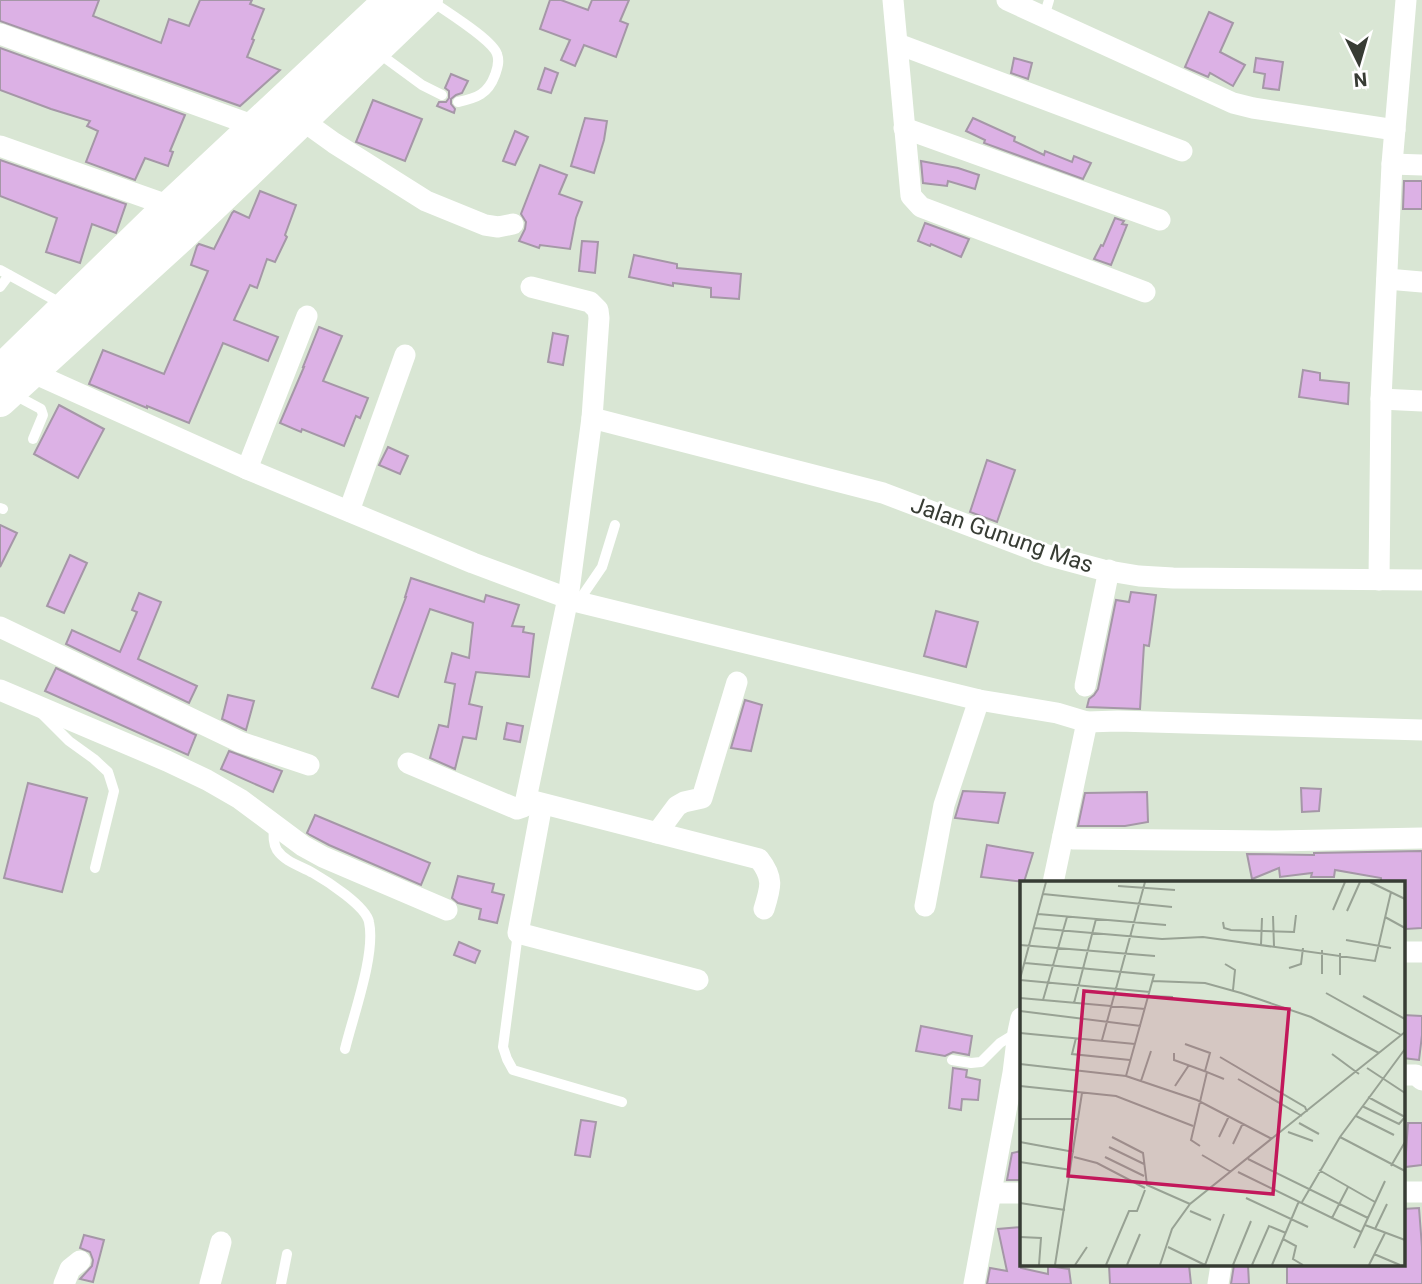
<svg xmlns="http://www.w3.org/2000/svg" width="1422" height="1284" font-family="Roboto,sans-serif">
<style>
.building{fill:#dcb1e5;stroke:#a597a7;stroke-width:2}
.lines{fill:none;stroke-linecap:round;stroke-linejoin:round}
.lane{stroke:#fff;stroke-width:10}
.street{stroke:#fff;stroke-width:21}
.primary{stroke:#fff;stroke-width:32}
.labels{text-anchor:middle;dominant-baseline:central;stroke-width:5;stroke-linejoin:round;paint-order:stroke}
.street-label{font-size:23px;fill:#373c34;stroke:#fff}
.inset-road{fill:none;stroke:#98a294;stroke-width:2}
.view{fill:#c2185b;fill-opacity:0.15;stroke:#c2185b;stroke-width:3.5}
.inset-edge{fill:none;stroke:#373c34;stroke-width:3.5}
</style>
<rect width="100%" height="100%" fill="#d9e6d4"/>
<g class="building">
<polygon points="0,0 99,0 93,16 161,43 169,19 189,26 200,0 252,0 250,4 264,9 252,39 254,40 247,57 280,70 240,106 0,21"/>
<polygon points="550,0 561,0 588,10 592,0 629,0 620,21 628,24 616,57 584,45 575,66 561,60 570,40 540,29"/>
<polygon points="1209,12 1233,23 1220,52 1245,65 1233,86 1210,73 1208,77 1185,67"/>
<polygon points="0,48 185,115 170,151 173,152 168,166 145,158 135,180 86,162 98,131 87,126 90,121 51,109 0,90"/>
<polygon points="1014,58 1032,63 1028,79 1011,73"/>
<polygon points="1256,58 1283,62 1279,90 1263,88 1265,74 1254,72"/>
<polygon points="545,68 558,73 551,93 538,89"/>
<polygon points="451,74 468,81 462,93 456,95 451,99 451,104 455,109 454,113 437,106 439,102 446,102 449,98 449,91 445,88"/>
<polygon points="373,100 422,119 405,161 356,142"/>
<polygon points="585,118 607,121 604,140 594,173 571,166"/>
<polygon points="973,118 1015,137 1014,141 1044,155 1045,151 1072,162 1074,156 1091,163 1083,179 984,143 985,140 966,131"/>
<polygon points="515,131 528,137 515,165 503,161"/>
<polygon points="0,160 126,204 116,233 92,224 80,263 46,252 57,218 0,196"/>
<polygon points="921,161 958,168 979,175 975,189 948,181 947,186 923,183"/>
<polygon points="540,165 567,175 559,194 582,202 576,218 570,249 540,245 539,248 519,241 525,229 526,222 521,214"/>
<polygon points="1404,181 1422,181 1422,209 1403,209"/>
<polygon points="260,191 296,205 285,235 287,237 275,262 267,259 257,288 250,285 234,320 278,337 268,361 223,343 189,423 147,406 147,408 89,384 103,350 164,374 208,271 191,265 197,246 199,244 214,249 232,213 234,211 249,218"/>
<polygon points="1115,218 1124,221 1122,224 1127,225 1111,265 1094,259 1101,245 1103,246"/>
<polygon points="925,223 969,239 961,257 931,244 930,246 918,241"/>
<polygon points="582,241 598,242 595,273 579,271"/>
<polygon points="634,255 677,264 677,268 741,274 739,299 711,297 711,288 673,283 673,286 629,277"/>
<polygon points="319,327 342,336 323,381 368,398 360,418 356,416 344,446 302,429 301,432 280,423 304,367 303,367"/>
<polygon points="553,333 568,336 563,365 548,362"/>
<polygon points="1303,370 1320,373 1320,380 1349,383 1348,404 1299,397"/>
<polygon points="59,405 104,429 78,478 34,454"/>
<polygon points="388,447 408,456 400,474 379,465"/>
<polygon points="987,460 1015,470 997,522 970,512"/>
<polygon points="0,525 17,533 0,567"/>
<polygon points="70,555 87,563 64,613 47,606"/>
<polygon points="411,578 484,602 486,595 519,605 512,626 524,627 523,632 534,634 529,677 476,672 469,704 482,707 476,739 463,737 455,769 430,758 439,725 448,727 455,684 445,682 452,653 469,658 473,623 430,609 398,697 372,688 406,597 405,597"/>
<polygon points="1131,592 1156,595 1149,646 1144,645 1140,709 1087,707 1089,699 1094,695 1098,689 1116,600 1129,602"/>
<polygon points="139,593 161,602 138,659 197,686 189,703 66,644 72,630 120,652 137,612 132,610"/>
<polygon points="936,611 978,622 966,667 924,656"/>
<polygon points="56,668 196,735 188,755 45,691"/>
<polygon points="228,695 254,701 246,730 222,719"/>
<polygon points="745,700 762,705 751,751 731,748"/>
<polygon points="507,723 523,726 520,742 504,739"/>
<polygon points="229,751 282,771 273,792 221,769"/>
<polygon points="28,783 87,798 62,892 4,878"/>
<polygon points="1301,788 1321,789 1319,811 1302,812"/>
<polygon points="963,791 1005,793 998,823 955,818"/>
<polygon points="1147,792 1148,822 1125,826 1078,826 1085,793"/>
<polygon points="315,815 430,863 421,885 329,845 310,835 307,833"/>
<polygon points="987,845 1033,853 1024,882 981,877"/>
<polygon points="1422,851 1422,928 1406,929 1405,890 1403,890 1403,883 1381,883 1381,878 1335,870 1334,877 1311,877 1312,873 1280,877 1279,868 1252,879 1247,854 1314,855 1314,853"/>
<polygon points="458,876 494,884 492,892 504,895 497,923 479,919 481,909 458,903 452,898"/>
<polygon points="459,942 480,951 475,963 454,955"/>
<polygon points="1403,1015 1422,1016 1422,1035 1419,1060 1403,1058"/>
<polygon points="921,1026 972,1036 969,1055 953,1052 945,1056 916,1051"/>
<polygon points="953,1068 967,1070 966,1077 980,1080 978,1100 962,1099 961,1110 949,1108"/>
<polygon points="581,1120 596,1122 590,1157 575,1155"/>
<polygon points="1408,1123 1422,1123 1422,1165 1405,1167"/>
<polygon points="1021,1151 1021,1180 1007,1180 1012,1153"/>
<polygon points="1419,1208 1422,1247 1422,1284 1287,1284 1287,1265 1379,1267 1379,1265 1403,1265 1403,1209"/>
<polygon points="1021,1227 1021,1268 1048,1274 1048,1266 1069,1269 1071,1284 987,1284 990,1268 1007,1271 998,1229"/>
<polygon points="84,1235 104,1240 93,1282 80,1279 92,1266 93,1260 90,1252 80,1248"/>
<polygon points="1109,1265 1189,1265 1191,1284 1110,1284"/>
<polygon points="1234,1265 1248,1265 1249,1284 1231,1284"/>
</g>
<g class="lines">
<g class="lane">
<path d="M 430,0 C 445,11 492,39 497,54 C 500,62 497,69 495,75 C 488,94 477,98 458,102"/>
<polyline points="1044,17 1049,0"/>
<polyline points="377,52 422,85 442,95"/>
<polyline points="0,270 64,305"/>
<polyline points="0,287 9,275"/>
<polyline points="13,394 41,409 43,415 33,439"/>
<polyline points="0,508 3,509"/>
<polyline points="578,602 602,567 615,525"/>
<polyline points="42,714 69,741 94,759 108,772 114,791 95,868"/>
<path d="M 274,823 C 274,832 272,842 277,850 C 285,862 301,866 313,873 C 327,881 366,906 369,922 C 376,954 353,1016 345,1049"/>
<polyline points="518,933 503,1047 507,1059 513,1070 622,1102"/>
<polyline points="952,1060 971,1063 981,1062 1000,1043 1018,1032"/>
<polyline points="281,1284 287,1254"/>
</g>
<g class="street">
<polyline points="893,0 911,196 921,207 1145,292"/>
<polyline points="1007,0 1233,103 1253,108 1395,130"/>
<polyline points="0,34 255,126"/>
<polyline points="898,44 1182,151"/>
<polyline points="302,120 334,143 426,201 485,225 498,227 513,224"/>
<polyline points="904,128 1160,220"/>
<polyline points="0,146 170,206 178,212"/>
<polyline points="1392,164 1422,165"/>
<polyline points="1387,279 1422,282"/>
<polyline points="31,372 247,469 473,563 578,602 979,700 1057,713 1087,722 1053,883"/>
<polyline points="1381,399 1422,401"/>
<polyline points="592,418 883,493 1047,555 1103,570 1139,576 1173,578 1422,580"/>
<polyline points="247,469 307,316"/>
<polyline points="349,511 405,355"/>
<polyline points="1379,580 1381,399 1392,164 1406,0"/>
<polyline points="0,627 240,742 309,765"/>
<polyline points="1085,686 1109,570"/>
<polyline points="0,690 167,761 207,780 240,799 303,846 323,857 447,910"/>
<polyline points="1087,722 1118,721 1422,730"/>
<polyline points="408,763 517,809 523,807 526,799 568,598 592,418 599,318 598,310 590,302 531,287"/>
<path d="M 529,800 L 759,859 C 774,878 771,887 764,909"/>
<polyline points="542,804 518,933 698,980"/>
<polyline points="657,833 677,806 684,802 702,798 737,682"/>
<polyline points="1063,836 1074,839 1277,841 1422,838"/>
<polyline points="925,906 944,805 979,700"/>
<polyline points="1403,952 1422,952"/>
<polyline points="1403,1075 1416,1075 1422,1080"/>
<polyline points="1403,1192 1422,1192"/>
<polyline points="992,1193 1021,1193"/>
<polyline points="64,1284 70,1269 80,1261"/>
<polyline points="210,1284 221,1242"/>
<polyline points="974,1284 1013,1073 1018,1032 1021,1018"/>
<polyline points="1218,1284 1221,1265"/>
</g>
<g class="primary">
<polyline points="0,371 154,221 390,0"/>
<polyline points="0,401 180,237 427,0"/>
</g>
</g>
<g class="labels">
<g class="street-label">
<text transform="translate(1002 535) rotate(19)">Jalan Gunung Mas</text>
</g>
</g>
<g transform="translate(1020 881)">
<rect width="385" height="385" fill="#d9e6d4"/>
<path class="inset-road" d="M 350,1 L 385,18M 98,5 L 155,9M 23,13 L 152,26M 313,29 L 325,1M 327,30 L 340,1M 18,33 L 146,44M 253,35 L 254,65M 365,36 L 385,47M 203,41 L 204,47 L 211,49 L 274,51 L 276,34M 14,47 L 142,58 L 183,56 L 355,80 L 371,11M 326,59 L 371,67M 0,64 L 135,75M 241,64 L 242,37M 302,69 L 302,93M 5,82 L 134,94 L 106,195 L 177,219 L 252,258M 205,83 L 215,89 L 213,109M 269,87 L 281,83 L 283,67M 320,94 L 320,72M 0,98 L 26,1M 0,99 L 130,111M 133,100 L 185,102 L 221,112 L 291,136 L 359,172M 306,112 L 381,154M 129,115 L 153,116M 343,115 L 385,138M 0,117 L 125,128M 23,119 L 47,36M 54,122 L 76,38M 0,130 L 121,145M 0,152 L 115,163M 56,157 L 52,173 L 110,179M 82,159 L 125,1M 165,163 L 190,172 L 185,190M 154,172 L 154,179 L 187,191M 312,173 L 339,193M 200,176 L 285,226 L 287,231M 0,183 L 106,195M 347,187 L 385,212M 218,198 L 282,235M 121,200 L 131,170M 0,205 L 96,215 L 173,245M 155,205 L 169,184M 348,216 L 385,236M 342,225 L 379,243 L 385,236M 336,235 L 374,254M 0,238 L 59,238M 279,242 L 299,253M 268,251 L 293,260M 92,256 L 123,272 L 127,304 L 170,323M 199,256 L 209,235M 320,256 L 385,290M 0,261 L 54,271M 213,263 L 223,242M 180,265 L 171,259 L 187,191 L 204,198M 89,266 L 124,283M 182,274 L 211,291M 54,276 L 77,282 L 125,307M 85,276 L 124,295M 228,278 L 348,337M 0,281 L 51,289M 371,285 L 385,261M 299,289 L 355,321M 218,291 L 341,351M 226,317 L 288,346M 282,321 L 320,256 L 385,168M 0,322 L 45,329M 170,330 L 191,339M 312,337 L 328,306M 345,344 L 385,359M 355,348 L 367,323M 0,356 L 21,357 L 19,384M 263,358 L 276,365 L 273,378 L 283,384M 148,366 L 185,384 L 204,333M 334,367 L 365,300M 354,373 L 380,384M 35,384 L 62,212M 55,384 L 67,366M 86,384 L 109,330 L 117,330 L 125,309M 107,384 L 120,353M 140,384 L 152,348 L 170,323 L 385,151M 213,384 L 231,340M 232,384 L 249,345 L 266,352M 252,384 L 279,320M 349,384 L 365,352"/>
<path class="view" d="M 64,110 L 269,128 L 253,313 L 48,295 Z"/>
<rect width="385" height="385" class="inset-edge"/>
</g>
<g transform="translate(1359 63) rotate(175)" stroke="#ffffff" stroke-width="5" paint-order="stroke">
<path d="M0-5L12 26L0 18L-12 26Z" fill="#373c34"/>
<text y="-10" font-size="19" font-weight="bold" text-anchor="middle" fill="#373c34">N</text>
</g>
</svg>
